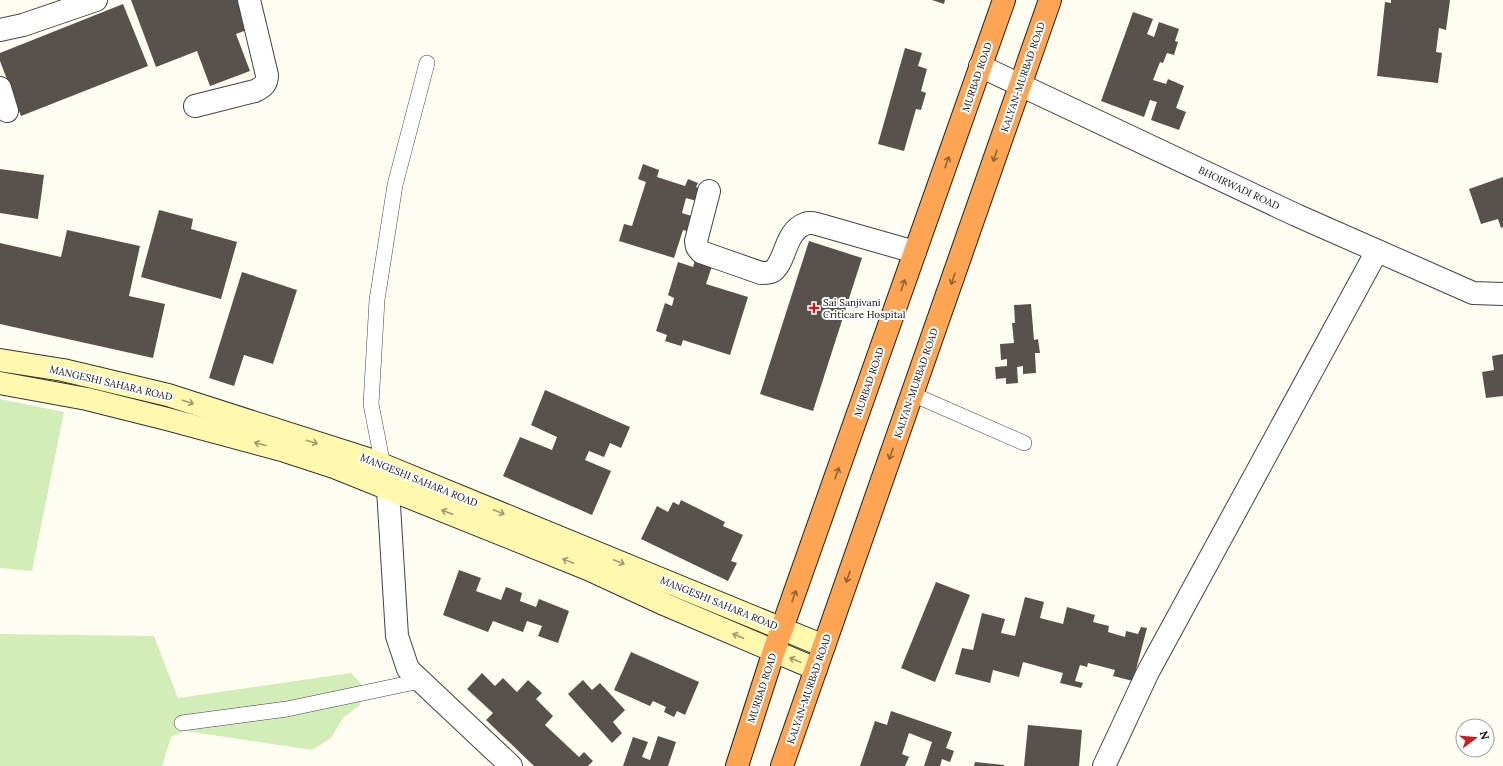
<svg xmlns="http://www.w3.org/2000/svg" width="1503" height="766" font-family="Lora,serif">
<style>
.green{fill:#d2edb8}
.building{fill:#59514b}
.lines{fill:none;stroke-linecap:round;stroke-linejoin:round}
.lane-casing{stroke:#434343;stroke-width:16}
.street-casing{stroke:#434343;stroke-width:24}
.secondary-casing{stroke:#323232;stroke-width:24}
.highway-casing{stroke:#212121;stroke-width:24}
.lane{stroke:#fff;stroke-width:15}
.street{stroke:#fff;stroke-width:22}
.secondary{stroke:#fff8ad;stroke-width:22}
.highway{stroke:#fda552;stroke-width:22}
.oneway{stroke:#926234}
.oneway2{stroke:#9f9b6e}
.poi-dot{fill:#ca1d21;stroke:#fff;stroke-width:1.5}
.labels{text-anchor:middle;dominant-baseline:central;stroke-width:4;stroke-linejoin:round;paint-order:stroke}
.street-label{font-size:10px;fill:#101010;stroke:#fff}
.poi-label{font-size:10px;fill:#101010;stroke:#fff;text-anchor:start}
</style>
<rect width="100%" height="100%" fill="#fffdf2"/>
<g class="green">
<polygon points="0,399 64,412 32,571 0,568"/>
<polygon points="0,634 154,636 178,698 351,673 364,687 360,705 343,718 331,738 312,750 185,731 171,737 162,766 0,766"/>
</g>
<g class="building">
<polygon points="131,0 245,0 255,27 236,34 250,71 210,86 197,51 156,67"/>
<polygon points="932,0 945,0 944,4"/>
<polygon points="1391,0 1450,0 1446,30 1439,28 1436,52 1442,53 1438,83 1377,76 1385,2 1391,3"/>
<polygon points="123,4 148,66 21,116 0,61 0,53"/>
<polygon points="1133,12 1153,19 1147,34 1154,37 1159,22 1179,29 1175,41 1178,42 1174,55 1167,53 1163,63 1160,62 1153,80 1166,84 1168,79 1184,86 1176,108 1186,112 1179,130 1151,120 1157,102 1150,100 1144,117 1101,101"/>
<polygon points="905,48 922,53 918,66 927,69 921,91 926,93 921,110 916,109 904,151 878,144"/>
<polygon points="643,164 659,170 657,177 685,186 688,179 698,183 696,187 704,190 700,202 686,198 682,213 695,217 690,232 683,230 674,258 619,241 624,224 632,226 646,182 638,179"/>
<polygon points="0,169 44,175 38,219 0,213"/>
<polygon points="1503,177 1503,227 1501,228 1498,219 1481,224 1469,189"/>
<polygon points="159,210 193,219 191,229 237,242 221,299 141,277"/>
<polygon points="67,230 140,246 129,296 165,304 153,358 0,324 0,243 61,257"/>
<polygon points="809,241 862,258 813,411 760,394"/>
<polygon points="695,260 712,266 706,284 748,297 730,355 683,340 681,346 665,341 667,335 656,331 665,303 672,306 674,298 668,295 678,262 693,267"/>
<polygon points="242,272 297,290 273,364 244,355 234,386 209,378"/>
<polygon points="1031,304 1034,340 1038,339 1040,353 1035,353 1036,373 1023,374 1023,366 1017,367 1018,383 1006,384 1006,378 996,379 995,367 1007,366 1007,359 1001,360 1000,344 1014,343 1012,323 1015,323 1014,305"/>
<polygon points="1503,354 1503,396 1486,398 1482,372 1494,370 1492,356"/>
<polygon points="545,390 630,427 621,448 610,443 604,457 589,451 585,460 611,471 592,515 503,476 520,437 552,450 557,437 531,425"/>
<polygon points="681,500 725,522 723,526 743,535 731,561 737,563 728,581 641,539 657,506 668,512 673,502 679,505"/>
<polygon points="459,570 481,578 476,591 501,600 506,587 522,593 520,601 536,607 539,599 569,611 558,643 538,636 542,626 527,621 523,632 493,621 488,632 443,615"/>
<polygon points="936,582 970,595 935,682 901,668"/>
<polygon points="1025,597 1044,602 1040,618 1063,624 1067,607 1095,615 1093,622 1109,626 1108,632 1125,637 1126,631 1138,634 1141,627 1147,628 1133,681 1113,676 1115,670 1088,663 1087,667 1080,665 1075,681 1083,683 1081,688 1060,683 1063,673 1023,662 1019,677 993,670 990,683 955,674 962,648 973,650 982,613 1005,619 1001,633 1015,636"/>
<polygon points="631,652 699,682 685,715 677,711 674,717 664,712 666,707 653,701 650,706 614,690"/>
<polygon points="482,673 495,686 503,678 517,692 528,680 542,693 536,699 553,716 545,725 579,757 584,752 593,761 588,766 534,766 486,720 493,713 467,689"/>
<polygon points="583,680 592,690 600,683 625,710 613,722 622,733 612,743 568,694"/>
<polygon points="891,711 952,732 946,748 954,751 950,762 942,759 940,766 924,766 932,742 909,733 902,754 909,757 905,766 860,766 875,721 887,725"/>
<polygon points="1028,725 1082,730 1079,766 1024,766"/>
<polygon points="658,736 676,742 668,766 623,766 633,737 648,742 642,757 650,760"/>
<polygon points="975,762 1004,765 1004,766 974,766"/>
</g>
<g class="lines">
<g class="lane-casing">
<g id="lane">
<polyline points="912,394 1024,443"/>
<polyline points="384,471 371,404 377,300 395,185 427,63"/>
<polyline points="182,723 287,709 420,681"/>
</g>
</g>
<g class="street-casing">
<g id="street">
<polyline points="0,30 23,25 96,0"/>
<polyline points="980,66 1296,215 1473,293 1503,294"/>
<polyline points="0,88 7,111"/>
<path d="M 195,106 L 255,91 C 263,87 267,84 267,75 L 249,0"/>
<path d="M 709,191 L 696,241 L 697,247 L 701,252 L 761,273 C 765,273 770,273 773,271 C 786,261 785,231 805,224 C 808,222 813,223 817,224 L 915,252"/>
<polyline points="388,489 397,636 408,669 511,766"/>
<polyline points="1104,766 1148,672 1377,251"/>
</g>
</g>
<g class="secondary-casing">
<g id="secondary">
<polyline points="0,360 63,370 168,395 371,460 824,646"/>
<polyline points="0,383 87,399 167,419 285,451 334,467 588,569 666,605 816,669"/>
</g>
</g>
<g class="highway-casing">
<g id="highway">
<polyline points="737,766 774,651 1004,0"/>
<polyline points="782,766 1050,0"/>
</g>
</g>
<use href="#lane" class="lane"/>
<use href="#street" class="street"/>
<use href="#secondary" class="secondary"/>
<use href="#highway" class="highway"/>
</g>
<defs><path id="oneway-shaft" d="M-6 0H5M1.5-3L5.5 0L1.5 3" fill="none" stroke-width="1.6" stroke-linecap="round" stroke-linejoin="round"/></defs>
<g class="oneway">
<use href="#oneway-shaft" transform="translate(995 156) rotate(109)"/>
<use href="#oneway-shaft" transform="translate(947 162) rotate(-71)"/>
<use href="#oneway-shaft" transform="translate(953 279) rotate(109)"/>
<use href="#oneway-shaft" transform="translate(903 285) rotate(-71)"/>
<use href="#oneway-shaft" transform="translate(891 454) rotate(109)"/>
<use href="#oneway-shaft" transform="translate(837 473) rotate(-71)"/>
<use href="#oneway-shaft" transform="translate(848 577) rotate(109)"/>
<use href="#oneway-shaft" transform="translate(794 596) rotate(-71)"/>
</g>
<g class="oneway2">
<use href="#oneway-shaft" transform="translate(188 402) rotate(18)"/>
<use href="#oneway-shaft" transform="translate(312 442) rotate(17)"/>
<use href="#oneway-shaft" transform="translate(260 444) rotate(-165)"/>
<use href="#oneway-shaft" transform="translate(447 512) rotate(-159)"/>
<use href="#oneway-shaft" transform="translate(499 512) rotate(22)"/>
<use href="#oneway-shaft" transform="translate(568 561) rotate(-158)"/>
<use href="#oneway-shaft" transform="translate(619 562) rotate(22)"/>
<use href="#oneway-shaft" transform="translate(738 636) rotate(-157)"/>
<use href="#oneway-shaft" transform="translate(795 660) rotate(-157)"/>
</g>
<path class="poi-dot" d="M812 302h4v4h4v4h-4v4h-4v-4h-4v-4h4z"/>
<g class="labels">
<g class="street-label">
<text transform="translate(977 77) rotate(-71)">MURBAD ROAD</text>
<text transform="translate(1023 77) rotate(-71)">KALYAN-MURBAD ROAD</text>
<text transform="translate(1239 188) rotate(25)">BHOIRWADI ROAD</text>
<text transform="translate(869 382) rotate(-71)">MURBAD ROAD</text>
<text transform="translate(111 383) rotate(13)">MANGESHI SAHARA ROAD</text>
<text transform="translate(916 383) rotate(-71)">KALYAN-MURBAD ROAD</text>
<text transform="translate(419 480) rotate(22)">MANGESHI SAHARA ROAD</text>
<text transform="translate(719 603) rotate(22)">MANGESHI SAHARA ROAD</text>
<text transform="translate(762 688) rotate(-72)">MURBAD ROAD</text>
<text transform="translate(809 689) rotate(-71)">KALYAN-MURBAD ROAD</text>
</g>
<g class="poi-label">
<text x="823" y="302">Sai Sanjivani<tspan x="823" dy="12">Criticare Hospital</tspan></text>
</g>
</g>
<g transform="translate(1475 738) rotate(74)"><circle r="19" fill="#ffffff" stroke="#9f9f9f"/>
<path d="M0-3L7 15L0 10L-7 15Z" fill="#ca1d21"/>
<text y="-6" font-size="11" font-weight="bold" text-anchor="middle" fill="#101010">N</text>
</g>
</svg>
